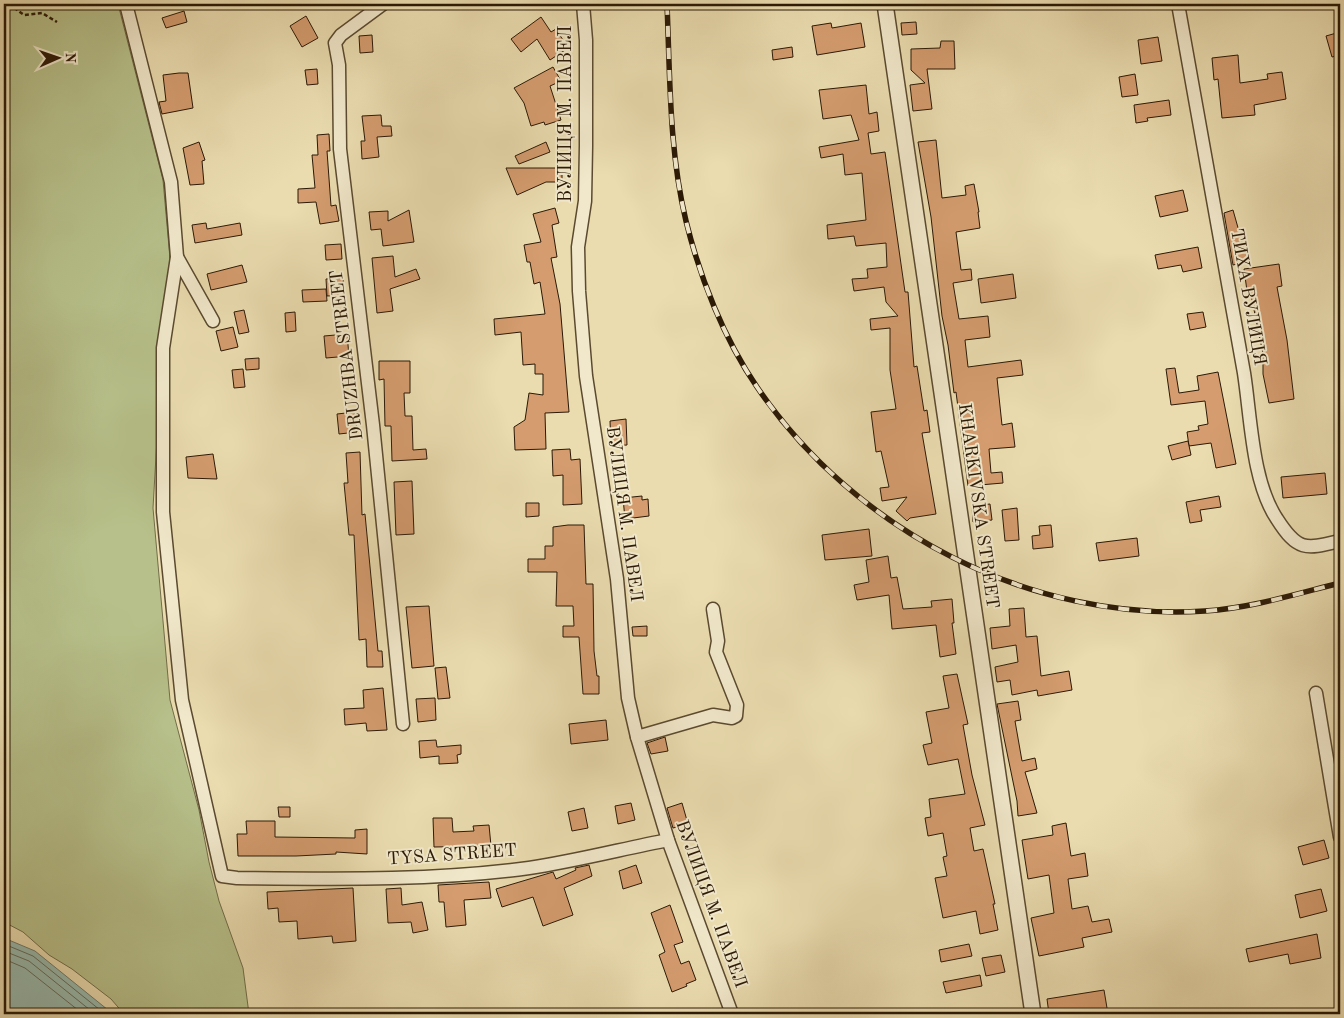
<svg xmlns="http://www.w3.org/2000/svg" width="1344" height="1018" font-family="'Old Standard TT',serif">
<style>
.green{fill:#b7c08a;stroke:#716c48}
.water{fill:#98bbaf;stroke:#6c7a6b}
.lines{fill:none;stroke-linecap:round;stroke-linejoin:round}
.shore{stroke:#626a5a;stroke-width:1}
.building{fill:#d49c6f;stroke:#2b1906}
.minor-casing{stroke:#5b4a30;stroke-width:15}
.tertiary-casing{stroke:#5b4a30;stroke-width:18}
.path{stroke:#2b1906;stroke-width:2.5;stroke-dasharray:4 2.5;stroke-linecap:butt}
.minor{stroke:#f1e8cb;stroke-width:12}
.tertiary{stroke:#f1e8cb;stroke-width:15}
.rail-casing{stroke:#2b1906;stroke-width:5.5}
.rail{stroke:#f1e8cb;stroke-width:4;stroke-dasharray:11;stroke-linecap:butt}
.labels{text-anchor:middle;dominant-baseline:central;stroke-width:4;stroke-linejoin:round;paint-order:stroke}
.street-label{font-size:18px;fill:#2b1906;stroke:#f1e8cb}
</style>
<rect width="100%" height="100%" fill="#eadcaf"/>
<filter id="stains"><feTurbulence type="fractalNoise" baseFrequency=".004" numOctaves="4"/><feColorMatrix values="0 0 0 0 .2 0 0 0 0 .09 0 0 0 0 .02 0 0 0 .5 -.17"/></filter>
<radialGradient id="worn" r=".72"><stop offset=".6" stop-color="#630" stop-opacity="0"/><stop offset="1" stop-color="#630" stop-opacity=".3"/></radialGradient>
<polygon class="green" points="4,4 118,4 163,180 171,270 159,332 158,421 153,508 170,700 199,810 209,862 219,901 243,968 249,1014 124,1014 111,999 72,969 49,955 23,932 4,922"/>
<polygon class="water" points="4,938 35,951 113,1014 4,1014"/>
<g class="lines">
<g class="shore">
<polyline points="4,944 33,956 105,1014"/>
<polyline points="4,951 29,961 95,1014"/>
<polyline points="4,959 25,968 83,1014"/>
</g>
</g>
<g class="building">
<polygon points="184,11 187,22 166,28 162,18"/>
<polygon points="306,16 318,38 302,47 290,26"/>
<polygon points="541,17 551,32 556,29 568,48 550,60 537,39 521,52 511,39"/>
<polygon points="916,22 917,34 902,35 901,23"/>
<polygon points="831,23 832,28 861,23 865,47 817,55 812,26"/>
<polygon points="1340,32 1340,55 1332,57 1326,36"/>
<polygon points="372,35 373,52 360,53 359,36"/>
<polygon points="1158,37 1162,61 1141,64 1138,40"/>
<polygon points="941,41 954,41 955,69 927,69 932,109 913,111 910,85 925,83 911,70 911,49 940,48"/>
<polygon points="792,47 793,57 773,60 772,50"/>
<polygon points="1238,55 1240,83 1268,79 1267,74 1282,72 1286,99 1254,105 1255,115 1222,118 1218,79 1214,80 1212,58"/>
<polygon points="553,67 561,81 550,86 561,120 545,125 544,122 531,126 524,103 514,88"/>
<polygon points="317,69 318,84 307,85 305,70"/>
<polygon points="179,73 188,73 193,108 162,114 159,102 166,101 163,75"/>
<polygon points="1135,74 1138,95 1122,97 1119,77"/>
<polygon points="866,85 869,114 877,112 879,131 868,133 871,154 885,152 905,292 908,292 914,367 917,366 924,411 927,410 930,432 922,433 936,514 910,518 907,521 896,511 907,497 882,501 880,488 889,487 881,451 876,452 871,412 896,409 890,370 890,328 871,330 870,319 898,316 886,302 884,287 854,291 852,279 868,278 867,269 887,267 886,243 856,246 854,236 828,239 827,225 866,220 862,173 845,175 843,154 821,158 819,147 859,140 851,115 823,119 819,90"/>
<polygon points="1169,100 1171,115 1147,118 1148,121 1136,123 1134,105"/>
<polygon points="381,115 382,126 391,126 392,136 377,137 379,157 362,159 361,141 365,141 362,116"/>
<polygon points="329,134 330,151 327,151 331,206 336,205 339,221 320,224 316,202 298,203 298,189 315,188 312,155 318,155 317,135"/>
<polygon points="936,140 942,198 966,195 965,186 974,184 979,212 978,212 980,228 956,232 961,270 971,269 972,280 953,283 959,319 988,316 990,337 965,340 968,367 1021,360 1023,375 997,378 1002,425 1012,423 1015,447 989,449 991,473 1002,472 1003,483 968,486 956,392 954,393 948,345 942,316 931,217 918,142"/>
<polygon points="199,142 205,160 202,161 204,184 190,185 183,148"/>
<polygon points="546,142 550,152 519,164 515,156"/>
<polygon points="506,168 562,168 562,182 546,182 517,195"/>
<polygon points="1183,190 1188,211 1160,217 1155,196"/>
<polygon points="555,208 559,223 552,225 557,257 551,258 560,304 569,412 545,413 546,449 515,450 514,427 525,420 529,393 543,395 543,374 535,374 535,364 523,365 521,332 495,335 494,319 545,314 540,282 534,284 530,262 527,262 524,245 541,242 533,214"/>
<polygon points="409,210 414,242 383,246 381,229 371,230 369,212 388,211 388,221"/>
<polygon points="1233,210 1244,249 1248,249 1250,261 1233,265 1224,213"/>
<polygon points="206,223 207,229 240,223 242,235 195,243 192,225"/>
<polygon points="341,244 342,259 326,260 325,245"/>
<polygon points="1198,247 1202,268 1183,272 1181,265 1158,269 1155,255"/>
<polygon points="393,256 395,277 416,269 420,279 390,289 393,311 377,313 372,258"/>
<polygon points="1279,264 1282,286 1277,287 1287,340 1294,399 1269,403 1263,374 1263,354 1250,290 1247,291 1244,269"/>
<polygon points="242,265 247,282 211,290 207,274"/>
<polygon points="1013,274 1016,298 981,303 978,279"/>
<polygon points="343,278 344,295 327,296 326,279"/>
<polygon points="326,289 327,301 303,302 302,290"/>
<polygon points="244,310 249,332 239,334 234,312"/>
<polygon points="295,312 296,331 286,332 285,313"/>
<polygon points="1203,312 1206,327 1190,330 1187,314"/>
<polygon points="233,327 238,347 221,351 216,331"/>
<polygon points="347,334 349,356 326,358 324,336"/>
<polygon points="259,358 259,369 246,370 245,359"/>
<polygon points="379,361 410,361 410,393 404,393 405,416 412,416 413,450 426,449 427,459 392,461 391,426 385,426 384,379 379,380"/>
<polygon points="1175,368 1179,393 1199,390 1197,376 1218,372 1236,464 1216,468 1211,443 1189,446 1187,432 1199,430 1198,426 1208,424 1205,401 1171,405 1166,369"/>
<polygon points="243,369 245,387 234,388 232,370"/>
<polygon points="355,412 357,432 339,434 337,414"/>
<polygon points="626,419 627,445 611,446 610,421"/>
<polygon points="1188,441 1191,455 1172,460 1168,446"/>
<polygon points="570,449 571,460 580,459 582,504 563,505 563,475 553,476 552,450"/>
<polygon points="360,452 362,515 365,514 378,651 382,651 383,667 367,667 366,639 359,640 354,535 349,535 344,483 348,483 346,453"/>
<polygon points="213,454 217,479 188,478 186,457"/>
<polygon points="1325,473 1327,494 1283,498 1281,477"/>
<polygon points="412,481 414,534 396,535 394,482"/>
<polygon points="642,496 642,500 648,499 649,516 625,519 623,498"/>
<polygon points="1219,496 1221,507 1200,510 1202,521 1190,523 1186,502"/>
<polygon points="526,503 539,503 539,516 526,517"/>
<polygon points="990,504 992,520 973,522 972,506"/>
<polygon points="1017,508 1019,540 1005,541 1002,510"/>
<polygon points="568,525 584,525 586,584 593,584 594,651 597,676 599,676 599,694 583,694 579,637 563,637 563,626 574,626 573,606 556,606 557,572 528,572 528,559 545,559 545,546 553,546 553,527"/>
<polygon points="1051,525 1053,547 1033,549 1032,536 1040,535 1039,526"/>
<polygon points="869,529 872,556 825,560 822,535"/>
<polygon points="1137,538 1139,556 1099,561 1096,543"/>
<polygon points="888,556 891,578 897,577 903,609 932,607 931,601 952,599 954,623 952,623 956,654 940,657 936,625 892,629 889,595 857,600 854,585 869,582 866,560"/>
<polygon points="429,606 434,666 412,668 406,607"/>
<polygon points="1024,608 1026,637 1037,636 1041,676 1069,671 1072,690 1038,696 1037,690 1012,695 1010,680 997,682 995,667 1018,662 1016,645 992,649 990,628 1010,626 1009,609"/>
<polygon points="647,626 647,636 633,636 632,627"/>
<polygon points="446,667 450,698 438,699 435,668"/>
<polygon points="957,674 968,724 963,725 972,775 985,825 970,828 974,851 983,849 995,904 993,904 998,930 980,934 976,911 943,918 935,878 947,876 943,857 947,856 943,833 928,836 925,818 931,817 929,799 965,794 958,759 928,765 923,745 932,743 926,712 949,708 943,676"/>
<polygon points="383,688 387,730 367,731 366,723 345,725 344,709 364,708 363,690"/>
<polygon points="435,698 436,720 418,722 416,699"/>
<polygon points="1018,701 1021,720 1015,721 1022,761 1035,758 1037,769 1025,772 1037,813 1018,816 1017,801 997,704"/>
<polygon points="606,720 608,740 571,744 569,724"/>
<polygon points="665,737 668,751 651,754 647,743"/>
<polygon points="436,740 437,747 461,745 461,754 457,755 458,763 439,764 439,756 420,758 419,741"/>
<polygon points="631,803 635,820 618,824 615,806"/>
<polygon points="682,803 688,824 673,828 667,808"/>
<polygon points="278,807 290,807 290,817 279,817"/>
<polygon points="584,808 588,828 572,831 568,812"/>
<polygon points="433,818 452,818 453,832 474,831 473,826 489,825 491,846 434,847"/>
<polygon points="246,821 275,821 275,837 355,838 355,830 367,829 367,854 336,852 336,854 296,856 238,856 237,834 247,834"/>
<polygon points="1066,823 1071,856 1085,853 1088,876 1068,879 1072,909 1088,906 1092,922 1109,919 1112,932 1082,938 1084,947 1039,956 1031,918 1054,913 1049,875 1028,879 1022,840 1053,835 1052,826"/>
<polygon points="1324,840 1329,858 1303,865 1298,847"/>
<polygon points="589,865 592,876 564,888 573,915 543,926 533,897 502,907 496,889 553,872 556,879 576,870 575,868"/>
<polygon points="636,865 642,883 623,889 619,871"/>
<polygon points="489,882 491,898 464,900 466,925 446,927 444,902 439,902 438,885"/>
<polygon points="353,888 356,941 333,943 332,936 298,939 297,921 279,922 278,908 268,909 267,892"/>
<polygon points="401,888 402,905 422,902 428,930 413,933 411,922 388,923 386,889"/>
<polygon points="1321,889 1327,911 1300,918 1295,895"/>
<polygon points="670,905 683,942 674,945 681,964 689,961 696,980 686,984 687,986 672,992 659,955 665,952 651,913"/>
<polygon points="1317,934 1321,958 1290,964 1288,954 1249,962 1246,949"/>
<polygon points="969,944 972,956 941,962 939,950"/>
<polygon points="1001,955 1005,972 986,976 982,958"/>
<polygon points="980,975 982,986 946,993 943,982"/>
<polygon points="1104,990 1108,1014 1049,1014 1047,999"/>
</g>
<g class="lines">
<g class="minor-casing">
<g id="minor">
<path d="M 126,4 L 171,182 L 177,257 L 163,348 L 163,512 L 182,700 L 222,876 L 237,878 C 334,879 433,881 529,868 C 576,861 622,849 668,840"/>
<polyline points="383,4 341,35 335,43 339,65 340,149 373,425 403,724"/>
<polyline points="583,4 586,40 586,146 585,201 578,247 579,291 586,376 617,579 628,698 637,737 668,840 732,1014"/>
<path d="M 1178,4 C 1200,127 1222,250 1244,373 C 1251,418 1252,482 1277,519 C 1298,552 1306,549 1340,541"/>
<polyline points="177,257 213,321"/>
<polyline points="1316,693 1340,837"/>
<polyline points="637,737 713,715 732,718 736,716 737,705 716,652 718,641 713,609"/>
</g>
</g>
<g class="tertiary-casing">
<polyline id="tertiary" points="885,4 1033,1014"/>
</g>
<polyline class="path" points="9,4 24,15 42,13 57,22"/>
<use href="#minor" class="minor"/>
<use href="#tertiary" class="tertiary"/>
<g class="rail-casing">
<path id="rail" d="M 667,4 C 670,76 669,151 686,221 C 700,278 724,339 757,387 C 855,531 1030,622 1205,611 C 1251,608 1296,594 1340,583"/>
</g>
<use href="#rail" class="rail"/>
</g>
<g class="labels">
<g class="street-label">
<text transform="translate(566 114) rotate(-90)">ВУЛИЦЯ М. ПАВЕЛ</text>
<text transform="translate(1248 297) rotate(80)">ТИХА ВУЛИЦЯ</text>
<text transform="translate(347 355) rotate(-97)">DRUZHBA STREET</text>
<text transform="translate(978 506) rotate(82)">KHARKIVSKA STREET</text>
<text transform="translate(624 514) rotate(82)">ВУЛИЦЯ М. ПАВЕЛ</text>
<text transform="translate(452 855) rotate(-4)">TYSA STREET</text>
<text transform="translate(711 904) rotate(70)">ВУЛИЦЯ М. ПАВЕЛ</text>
</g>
</g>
<rect width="1344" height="1018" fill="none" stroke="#eadcaf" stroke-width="20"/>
<rect x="5" y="5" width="1334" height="1008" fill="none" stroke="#2b1906" stroke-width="2.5"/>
<rect x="10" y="10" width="1324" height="998" fill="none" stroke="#2b1906"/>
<g transform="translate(58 58) rotate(88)" stroke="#f1e8cb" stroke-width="4" paint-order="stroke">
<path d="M0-4L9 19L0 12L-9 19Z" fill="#2b1906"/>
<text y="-8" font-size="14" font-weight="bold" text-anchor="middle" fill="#2b1906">N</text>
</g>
<rect width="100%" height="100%" filter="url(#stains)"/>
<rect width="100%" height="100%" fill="url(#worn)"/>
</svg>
